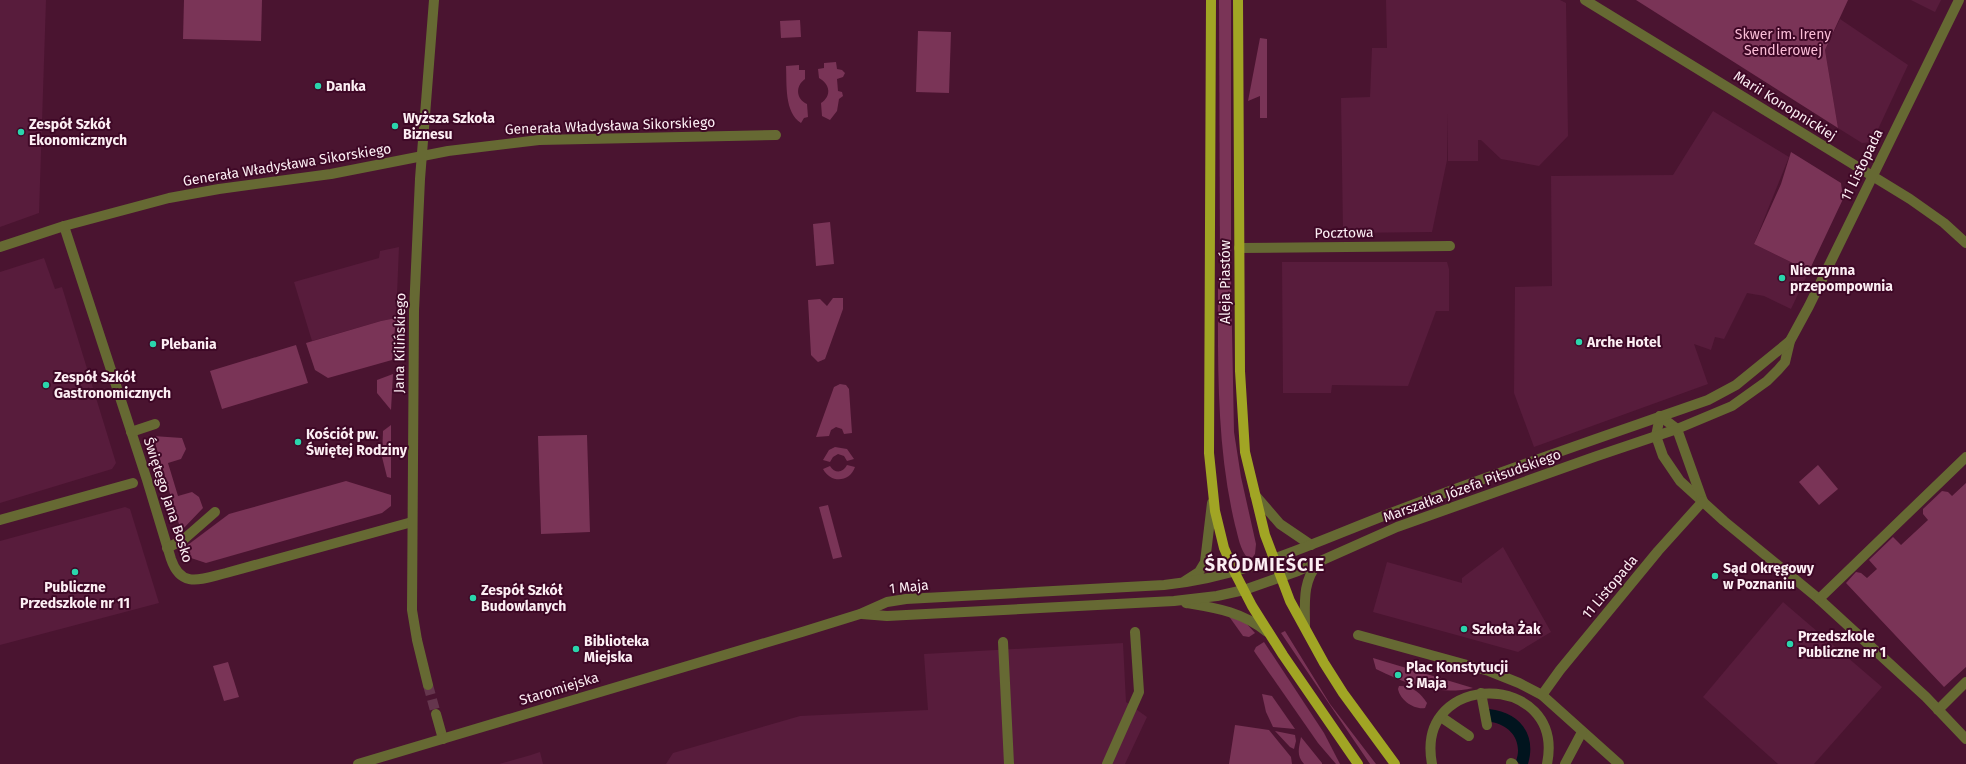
<svg xmlns="http://www.w3.org/2000/svg" width="1966" height="764" font-family="'Fira Sans',sans-serif">
<style>
.built{fill:#581c3c}
.green{fill:#7a3457}
.water{fill:#01141e}
.lines{fill:none;stroke-linecap:round;stroke-linejoin:round}
.minor-tunnel{stroke:#65354d;stroke-width:10;stroke-dasharray:10 5;stroke-linecap:butt}
.minor{stroke:#666933;stroke-width:10}
.major{stroke:#a1a524;stroke-width:10}
.poi-dot{fill:#2ad5ac;stroke:#3e0826;stroke-width:1.5}
.labels{text-anchor:middle;dominant-baseline:central;stroke-width:4;stroke-linejoin:round;paint-order:stroke}
.park-label{font-size:14px;fill:#fbbdd7;stroke:#3e0826}
.poi-label{font-size:14px;font-weight:bold;fill:#fceef3;stroke:#3e0826;text-anchor:start}
.street-label{font-size:14px;fill:#fceef3;stroke:#3e0826}
.district-label{font-size:18px;font-weight:bold;letter-spacing:1px;fill:#fceef3;stroke:#3e0826}
</style>
<rect width="100%" height="100%" fill="#4a1430"/>
<g class="built">
<polygon points="0,0 46,0 39,213 0,227"/>
<polygon points="1386,0 1560,0 1566,3 1568,136 1539,166 1501,159 1481,140 1478,140 1478,161 1448,161 1448,113 1447,160 1432,232 1343,233 1341,98 1370,97 1372,48 1387,48"/>
<polygon points="1911,0 1941,0 1935,12"/>
<polygon points="1840,19 1908,65 1872,142 1862,143 1838,128 1825,50"/>
<polygon points="1713,111 1789,157 1754,244 1809,271 1791,309 1764,296 1747,293 1724,339 1715,337 1711,350 1694,344 1708,384 1534,447 1514,393 1515,287 1552,286 1551,176 1673,175"/>
<polygon points="399,247 396,318 381,321 312,341 294,282 379,258 380,251"/>
<polygon points="44,258 55,289 62,287 116,463 112,469 0,503 0,272"/>
<polygon points="1282,262 1447,262 1449,269 1449,311 1436,311 1408,386 1332,385 1331,393 1283,393"/>
<polygon points="125,507 130,509 159,603 0,645 0,541"/>
<polygon points="1503,547 1551,632 1518,652 1373,612 1387,562 1462,583 1462,578"/>
<polygon points="1783,602 1882,687 1814,764 1778,764 1703,697"/>
<polygon points="1123,643 1126,702 1147,717 1125,764 666,764 673,753 800,716 928,710 924,654"/>
<polygon points="540,752 543,764 499,764 531,755"/>
</g>
<g class="green">
<polygon points="184,0 262,0 261,41 183,39"/>
<polygon points="1219,0 1231,0 1231,266 1220,265"/>
<polygon points="1636,0 1848,0 1825,50 1838,128"/>
<polygon points="800,20 801,37 781,38 780,21"/>
<polygon points="918,31 951,32 949,93 916,92"/>
<polygon points="1260,38 1267,39 1267,118 1260,118 1260,96 1248,101"/>
<path d="M 836,62 L 837,69 L 842,70 L 845,73 L 843,77 L 837,79 L 838,91 L 842,92 L 843,96 L 839,99 L 837,111 L 830,120 L 822,116 L 821,103 C 832,96 830,84 819,78 L 818,69 L 824,68 L 824,63 Z"/>
<path d="M 799,65 L 799,70 L 805,70 L 805,79 C 795,86 796,99 807,104 L 808,117 L 804,118 L 801,123 C 784,112 787,84 786,66 Z"/>
<polygon points="1791,152 1841,183 1843,199 1809,271 1754,244 1781,184"/>
<polygon points="830,222 834,264 816,266 813,224"/>
<path d="M 1218,280 L 1231,280 L 1234,432 L 1241,477 L 1256,544 L 1255,554 L 1252,558 L 1248,558 C 1240,551 1238,535 1235,525 C 1216,445 1218,362 1218,280 Z"/>
<polygon points="833,298 843,298 843,309 825,359 818,362 811,355 808,300 820,299 827,306"/>
<polygon points="396,318 392,360 328,378 315,370 306,343 381,321"/>
<polygon points="296,345 308,383 222,409 210,371"/>
<polygon points="393,374 391,410 377,393 377,380"/>
<polygon points="840,384 846,385 849,389 852,433 844,434 842,429 836,427 831,430 829,436 816,437 834,387"/>
<polygon points="391,425 391,478 387,477 382,457 383,431"/>
<polygon points="587,435 590,532 541,534 538,436"/>
<polygon points="153,436 182,438 186,449 181,459 168,463 178,496 192,492 199,497 203,508 181,531"/>
<polygon points="835,447 847,449 854,459 847,461 844,456 838,454 833,457 830,462 823,460 829,450"/>
<path d="M 847,465 L 855,467 C 850,482 831,484 823,469 L 830,466 C 835,474 843,473 847,465 Z"/>
<polygon points="1818,465 1838,489 1819,505 1799,482"/>
<polygon points="346,481 391,495 391,506 382,513 206,563 188,557 185,547 229,514"/>
<polygon points="1966,483 1966,667 1944,687 1846,583 1856,572 1861,573 1867,578 1877,569 1869,560 1893,537 1901,545 1928,520 1923,514 1923,509 1942,491 1948,492 1952,496"/>
<polygon points="828,505 842,557 833,559 819,507"/>
<polygon points="1228,615 1246,623 1255,633 1249,637 1243,636"/>
<polygon points="1285,631 1330,704 1376,764 1370,764 1281,633"/>
<polygon points="1264,642 1324,733 1340,764 1336,764 1318,743 1256,654 1254,651 1256,647"/>
<path d="M 1373,658 L 1473,688 C 1438,696 1406,684 1376,669 Z"/>
<polygon points="228,662 239,697 224,701 213,666"/>
<path d="M 1399,686 C 1411,685 1421,693 1427,703 L 1425,708 C 1414,710 1400,700 1398,689 Z"/>
<polygon points="1262,694 1272,696 1295,729 1273,727 1266,712"/>
<polygon points="1235,725 1269,730 1291,757 1292,764 1229,764"/>
<polygon points="1275,731 1295,735 1296,741 1294,749 1290,747"/>
<path d="M 1301,737 L 1322,763 L 1322,764 L 1304,764 C 1296,755 1299,748 1301,737 Z"/>
</g>
<path class="water" d="M 1489,709 C 1519,712 1537,734 1528,764 L 1520,764 L 1516,761 C 1523,742 1511,725 1491,722 Z"/>
<g class="lines">
<polyline class="minor-tunnel" points="428,685 436,714"/>
<g class="minor">
<polyline points="1585,0 1910,199 1944,223 1966,243"/>
<path d="M 64,226 L 147,480 L 171,559 C 181,589 201,579 226,573 L 412,522"/>
<polyline points="0,247 64,226 169,198 219,189 331,174 448,151 539,140 776,135"/>
<polyline points="1239,248 1450,246"/>
<polyline points="1660,416 1656,436 1663,456 1680,481 1724,521 1819,599 1926,697 1966,739"/>
<polyline points="1660,416 1677,429 1702,499"/>
<polyline points="131,432 155,424"/>
<polyline points="1255,495 1280,524 1311,545"/>
<polyline points="0,520 133,483"/>
<polyline points="167,548 183,540 215,512"/>
<polyline points="1185,581 1199,572 1205,562 1212,503"/>
<polyline points="1819,599 1966,457"/>
<path d="M 1186,603 C 1216,608 1243,612 1267,632"/>
<polyline points="862,614 887,616 1174,601 1217,596 1244,590 1298,571 1397,527 1597,456 1677,429 1732,406 1767,381 1778,370 1785,362 1790,341 1809,306 1959,0"/>
<path d="M 1305,627 C 1305,603 1302,582 1318,563"/>
<polyline points="1358,635 1489,671 1519,683 1542,695 1619,764"/>
<polyline points="1003,642 1009,764"/>
<polyline points="428,685 417,640 412,610 414,311 420,179 434,0"/>
<polyline points="1481,693 1487,725"/>
<polyline points="1542,695 1560,670 1658,551 1703,501"/>
<polyline points="1938,710 1966,682"/>
<polyline points="436,714 443,739"/>
<polyline points="1441,717 1469,736"/>
<polyline points="1511,763 1513,764"/>
<path d="M 358,764 L 802,632 L 860,614 L 887,602 L 906,599 L 1164,585 C 1247,577 1321,539 1399,510 C 1501,471 1605,436 1708,400 L 1736,385 L 1790,341"/>
<polyline points="1107,764 1139,692 1135,632"/>
<path d="M 1432,764 C 1414,669 1566,671 1547,764"/>
<polyline points="1565,764 1582,732"/>
</g>
<g class="major">
<polyline points="1211,0 1209,453 1215,511 1224,548 1235,573 1252,606 1283,655 1358,764"/>
<polyline points="1238,0 1240,371 1245,452 1265,535 1290,601 1324,663 1343,693 1395,764"/>
</g>
</g>
<g class="poi-dot">
<circle cx="318" cy="86" r="4"/>
<circle cx="395" cy="126" r="4"/>
<circle cx="21" cy="132" r="4"/>
<circle cx="1782" cy="278" r="4"/>
<circle cx="1579" cy="342" r="4"/>
<circle cx="153" cy="344" r="4"/>
<circle cx="46" cy="385" r="4"/>
<circle cx="298" cy="442" r="4"/>
<circle cx="75" cy="572" r="4"/>
<circle cx="1715" cy="576" r="4"/>
<circle cx="473" cy="598" r="4"/>
<circle cx="1464" cy="629" r="4"/>
<circle cx="1790" cy="644" r="4"/>
<circle cx="576" cy="649" r="4"/>
<circle cx="1398" cy="675" r="4"/>
</g>
<g class="labels">
<g class="park-label">
<text x="1783" y="34">Skwer im. Ireny<tspan x="1783" dy="16">Sendlerowej</tspan></text>
</g>
<g class="poi-label">
<text x="326" y="86">Danka</text>
<text x="403" y="118">Wyższa Szkoła<tspan x="403" dy="16">Biznesu</tspan></text>
<text x="29" y="124">Zespół Szkół<tspan x="29" dy="16">Ekonomicznych</tspan></text>
<text x="1790" y="270">Nieczynna<tspan x="1790" dy="16">przepompownia</tspan></text>
<text x="1587" y="342">Arche Hotel</text>
<text x="161" y="344">Plebania</text>
<text x="54" y="377">Zespół Szkół<tspan x="54" dy="16">Gastronomicznych</tspan></text>
<text x="306" y="434">Kościół pw.<tspan x="306" dy="16">Świętej Rodziny</tspan></text>
<text x="1723" y="568">Sąd Okręgowy<tspan x="1723" dy="16">w Poznaniu</tspan></text>
<text x="75" y="587" text-anchor="middle">Publiczne<tspan x="75" dy="16">Przedszkole nr 11</tspan></text>
<text x="481" y="590">Zespół Szkół<tspan x="481" dy="16">Budowlanych</tspan></text>
<text x="1472" y="629">Szkoła Żak</text>
<text x="1798" y="636">Przedszkole<tspan x="1798" dy="16">Publiczne nr 1</tspan></text>
<text x="584" y="641">Biblioteka<tspan x="584" dy="16">Miejska</tspan></text>
<text x="1406" y="667">Plac Konstytucji<tspan x="1406" dy="16">3 Maja</tspan></text>
</g>
<g class="street-label">
<text transform="translate(1785 106) rotate(32)">Marii Konopnickiej</text>
<text transform="translate(610 126) rotate(-2)">Generała Władysława Sikorskiego</text>
<text transform="translate(287 165) rotate(-9)">Generała Władysława Sikorskiego</text>
<text transform="translate(1862 165) rotate(-64)">11 Listopada</text>
<text transform="translate(1344 233) rotate(-1)">Pocztowa</text>
<text transform="translate(1225 282) rotate(-90)">Aleja Piastów</text>
<text transform="translate(400 343) rotate(-89)">Jana Kilińskiego</text>
<text transform="translate(1472 486) rotate(-20)">Marszałka Józefa Piłsudskiego</text>
<text transform="translate(168 500) rotate(72)">Świętego Jana Bosko</text>
<text transform="translate(909 587) rotate(-6)">1 Maja</text>
<text transform="translate(1610 587) rotate(-50)">11 Listopada</text>
<text transform="translate(559 689) rotate(-17)">Staromiejska</text>
</g>
<g class="district-label">
<text x="1265" y="565">ŚRÓDMIEŚCIE</text>
</g>
</g>
</svg>
